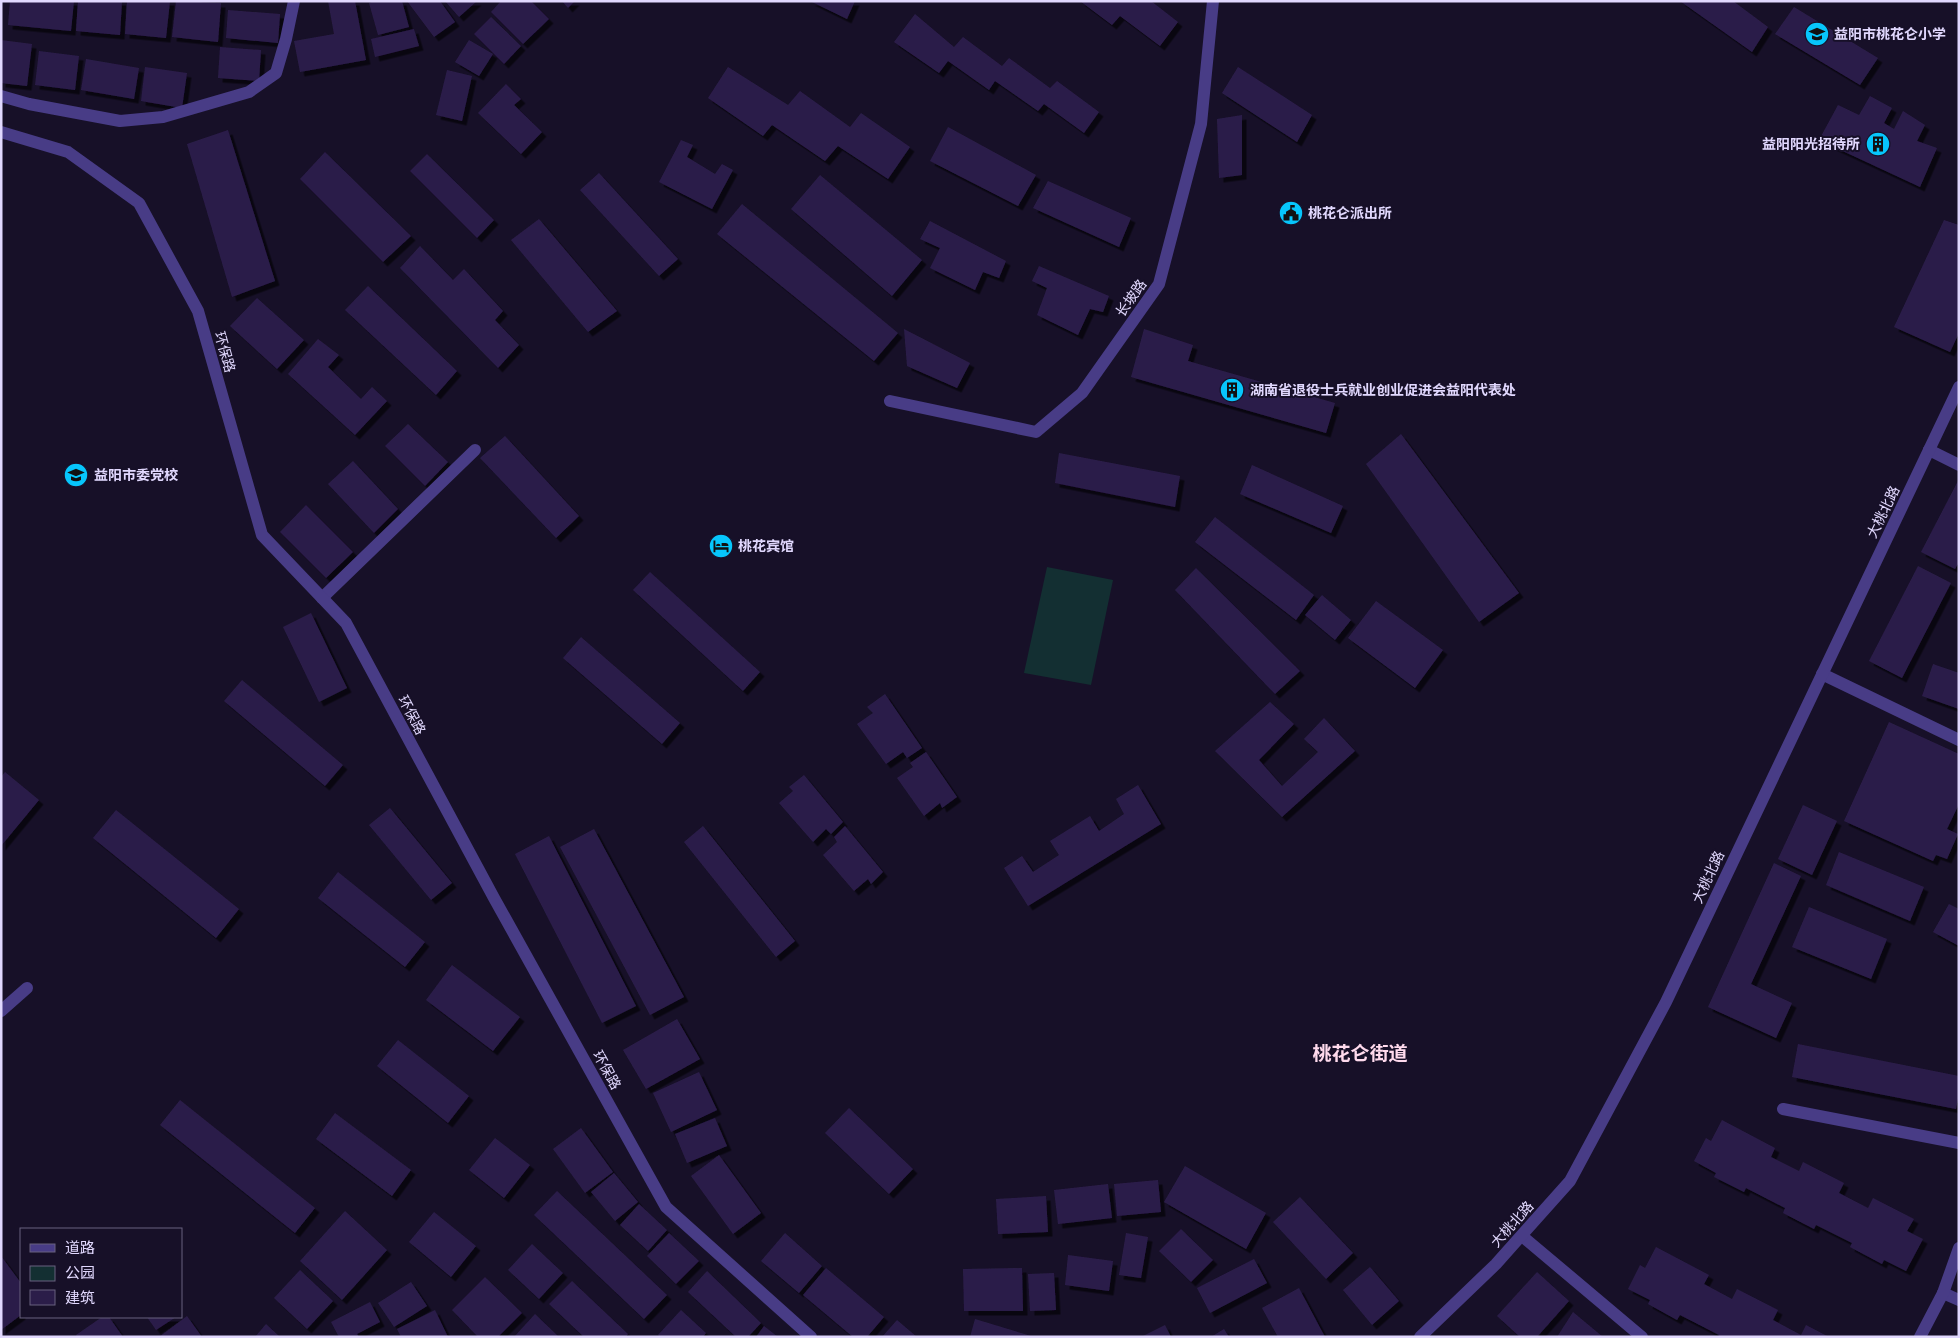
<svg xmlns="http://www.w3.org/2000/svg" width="1960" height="1338" font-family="'Public Sans','Noto Sans SC',sans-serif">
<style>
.green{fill:#132f32}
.building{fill:#2b1d49;filter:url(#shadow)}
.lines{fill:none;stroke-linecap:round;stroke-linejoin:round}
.minor{stroke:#483c86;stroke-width:12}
.tertiary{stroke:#483c86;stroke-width:12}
.labels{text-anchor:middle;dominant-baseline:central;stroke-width:4;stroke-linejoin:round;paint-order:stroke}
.poi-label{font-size:14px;font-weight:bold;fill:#e1d8fe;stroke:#171028;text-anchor:start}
.street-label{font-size:14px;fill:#e1d8fe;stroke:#171028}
.district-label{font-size:19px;font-weight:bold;fill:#ffdaed;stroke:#171028}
</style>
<defs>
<filter id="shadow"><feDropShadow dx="4.5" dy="4.5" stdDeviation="0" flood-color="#0009"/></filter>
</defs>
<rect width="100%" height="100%" fill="#171028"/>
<polygon class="green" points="1047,567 1113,580 1091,685 1024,673"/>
<g class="building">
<polygon points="10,1 74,1 71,31 8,25"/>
<polygon points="78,1 122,1 120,35 76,31"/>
<polygon points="127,1 170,1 166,38 125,34"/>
<polygon points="176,1 221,3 218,42 172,37"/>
<polygon points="328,1 355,1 366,60 300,72 294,41 334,34"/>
<polygon points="374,1 402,1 409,27 378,35 369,3"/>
<polygon points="407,1 440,1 455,22 434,37"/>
<polygon points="445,1 477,1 459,17"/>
<polygon points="501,1 531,1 549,19 523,44 491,12"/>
<polygon points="562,1 575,1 568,8"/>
<polygon points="810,1 855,1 847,19"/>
<polygon points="1080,1 1151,1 1178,22 1160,46 1120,16 1112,25"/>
<polygon points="1680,1 1733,1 1768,27 1752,52"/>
<polygon points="1794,7 1878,58 1860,85 1775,34"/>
<polygon points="228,10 280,14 278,43 226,38"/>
<polygon points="915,14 954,47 963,37 1002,66 1009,58 1050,88 1057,81 1099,112 1084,133 1044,104 1038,111 995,81 989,90 948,61 939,73 894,42"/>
<polygon points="491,17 521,46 504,64 474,34"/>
<polygon points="414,29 419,46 375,57 371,39"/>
<polygon points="1,40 32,44 27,86 1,83"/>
<polygon points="469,40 493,54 479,76 455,62"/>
<polygon points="220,47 261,50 259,81 218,78"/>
<polygon points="39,51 79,56 75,90 35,85"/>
<polygon points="86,59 139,68 134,99 81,90"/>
<polygon points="145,67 187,73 182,108 141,101"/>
<polygon points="728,67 788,105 800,91 850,127 861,113 910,147 888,179 838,146 825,161 772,125 763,136 708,98"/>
<polygon points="1238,67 1312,115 1297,142 1222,93"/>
<polygon points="447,70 472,76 462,121 436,115"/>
<polygon points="506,84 521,99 514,105 542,132 521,154 478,113"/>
<polygon points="1870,96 1892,108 1884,123 1894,129 1903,111 1925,125 1917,141 1937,148 1920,187 1819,140 1838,105 1859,115"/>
<polygon points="1242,115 1242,175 1219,178 1217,119"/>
<polygon points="948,127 1036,175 1018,206 930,161"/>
<polygon points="228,130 275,281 232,297 187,144"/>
<polygon points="681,140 693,145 687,157 715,174 722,164 733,170 712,209 659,182"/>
<polygon points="325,152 411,236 383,262 300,179"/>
<polygon points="427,154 494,220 477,238 410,171"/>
<polygon points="599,173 678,259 659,276 580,190"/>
<polygon points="820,175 922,260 892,296 791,209"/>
<polygon points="1048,181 1131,218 1119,247 1033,208"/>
<polygon points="742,204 898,333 874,361 717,234"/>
<polygon points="539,219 617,311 588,332 511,240"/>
<polygon points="1944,220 1959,225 1959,333 1950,352 1894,327"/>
<polygon points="930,221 1006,261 999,278 983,272 975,290 930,268 940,248 920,239"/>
<polygon points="420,246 453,280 464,269 503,311 495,320 519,345 498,368 400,268"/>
<polygon points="1039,266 1109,296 1103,312 1090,309 1078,335 1037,315 1047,288 1032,281"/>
<polygon points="368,286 457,371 436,395 345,310"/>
<polygon points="257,298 304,340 277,369 230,326"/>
<polygon points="904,329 970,363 957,388 907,366"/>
<polygon points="1144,329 1193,345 1188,361 1335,403 1326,433 1131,377"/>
<polygon points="318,339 339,355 328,367 361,399 372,387 387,401 355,435 288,374"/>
<polygon points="408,424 448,462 425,486 385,446"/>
<polygon points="1401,434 1519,593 1479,622 1366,464"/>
<polygon points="505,436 579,516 556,538 480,458"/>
<polygon points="1059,453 1180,476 1175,507 1055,483"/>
<polygon points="353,461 398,509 374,533 328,484"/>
<polygon points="1252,465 1343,506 1331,533 1240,494"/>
<polygon points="1959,479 1959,562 1955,569 1921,552"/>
<polygon points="306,505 353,552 326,578 280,532"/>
<polygon points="1215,517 1314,595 1296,620 1195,542"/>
<polygon points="1918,566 1951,583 1902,678 1869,661"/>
<polygon points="1196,568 1300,671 1275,694 1175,590"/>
<polygon points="650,572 760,672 743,691 633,590"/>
<polygon points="1322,595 1351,620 1335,640 1305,615"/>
<polygon points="1376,601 1443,650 1415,688 1348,638"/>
<polygon points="311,613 347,688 319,702 283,627"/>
<polygon points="581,637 680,723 662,744 563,658"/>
<polygon points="1933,664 1959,673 1959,709 1922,696"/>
<polygon points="242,680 343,765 325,786 224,701"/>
<polygon points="885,694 922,748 907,758 903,752 886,764 857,724 873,713 867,707"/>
<polygon points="1270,702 1294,724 1259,760 1282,786 1318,752 1304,739 1324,718 1355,751 1282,817 1215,751"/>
<polygon points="1889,722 1959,754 1959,804 1947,829 1958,834 1947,859 1936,855 1933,861 1844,821"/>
<polygon points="926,752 957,797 942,808 940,803 924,816 897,778 913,767 910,763"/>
<polygon points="5,772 39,800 1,846 1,777"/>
<polygon points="804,775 843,822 831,834 826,829 813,842 779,803 793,791 789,787"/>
<polygon points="1138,785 1161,824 1028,906 1004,868 1022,856 1033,872 1059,855 1050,841 1090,816 1099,831 1124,814 1116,799"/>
<polygon points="1803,805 1837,821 1812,875 1778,859"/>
<polygon points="390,808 452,883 431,900 369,825"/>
<polygon points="116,810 239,909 216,938 93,838"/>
<polygon points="703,826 795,941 776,957 684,842"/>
<polygon points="845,826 883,872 871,884 868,879 854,891 823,855 837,842 834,837"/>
<polygon points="594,829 684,997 650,1015 560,847"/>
<polygon points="549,836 636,1006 602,1023 515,854"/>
<polygon points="1839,852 1924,887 1910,921 1826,885"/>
<polygon points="1774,863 1801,876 1751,984 1792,1003 1776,1038 1708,1007"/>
<polygon points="338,872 425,942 405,967 318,898"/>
<polygon points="1949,904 1959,909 1959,946 1933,932"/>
<polygon points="1809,907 1887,939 1871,979 1792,947"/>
<polygon points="452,965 520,1017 493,1051 426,1000"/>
<polygon points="677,1019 700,1059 646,1089 623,1050"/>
<polygon points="398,1040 469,1096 448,1123 377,1066"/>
<polygon points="1798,1044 1959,1076 1959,1093 1956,1109 1792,1077"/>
<polygon points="699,1072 717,1110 671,1132 653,1093"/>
<polygon points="180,1100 315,1208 295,1233 160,1125"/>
<polygon points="849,1108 913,1169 889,1194 825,1133"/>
<polygon points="335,1113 411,1170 392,1196 316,1139"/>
<polygon points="715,1118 727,1146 687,1163 675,1134"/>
<polygon points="1722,1120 1775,1148 1771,1157 1799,1171 1803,1162 1844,1183 1839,1193 1868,1208 1873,1198 1914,1219 1907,1231 1923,1239 1906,1271 1884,1260 1882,1264 1850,1247 1852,1243 1816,1225 1814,1229 1783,1213 1785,1208 1746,1188 1744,1192 1714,1177 1716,1173 1694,1161 1706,1138 1711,1141"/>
<polygon points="581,1128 613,1172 585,1193 553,1149"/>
<polygon points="495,1138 530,1165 504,1198 469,1170"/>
<polygon points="719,1155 761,1213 733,1234 691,1176"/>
<polygon points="1185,1166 1266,1213 1246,1249 1164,1202"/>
<polygon points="614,1173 638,1202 615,1221 591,1192"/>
<polygon points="1158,1180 1161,1212 1117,1216 1114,1184"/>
<polygon points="1108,1184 1112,1218 1058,1224 1054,1190"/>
<polygon points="557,1191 667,1295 644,1319 534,1215"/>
<polygon points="1046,1196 1048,1232 998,1234 996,1199"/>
<polygon points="1300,1197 1353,1253 1326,1279 1273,1222"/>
<polygon points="639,1204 667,1230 648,1251 620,1225"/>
<polygon points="345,1211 387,1250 342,1300 300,1261"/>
<polygon points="434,1212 476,1246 451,1277 409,1242"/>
<polygon points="1181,1229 1213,1260 1191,1282 1159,1251"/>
<polygon points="669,1233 699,1261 676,1284 647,1256"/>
<polygon points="785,1233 822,1266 799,1293 761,1261"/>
<polygon points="1126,1233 1148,1237 1141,1278 1119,1275"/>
<polygon points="532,1244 563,1273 539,1299 508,1270"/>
<polygon points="1656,1247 1709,1275 1704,1284 1732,1299 1737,1289 1778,1310 1773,1320 1801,1335 1806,1325 1829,1337 1718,1337 1719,1335 1680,1315 1677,1320 1648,1304 1650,1300 1628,1289 1640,1265 1645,1268"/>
<polygon points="1068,1255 1113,1261 1109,1291 1065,1285"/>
<polygon points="1,1256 21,1283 21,1315 1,1330"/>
<polygon points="1254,1259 1267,1283 1210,1313 1197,1288"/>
<polygon points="1370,1267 1399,1301 1372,1325 1343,1290"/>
<polygon points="826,1268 884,1317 867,1337 853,1337 803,1295"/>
<polygon points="1022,1268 1023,1311 964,1311 963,1269"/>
<polygon points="300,1270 333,1301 307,1329 274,1298"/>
<polygon points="707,1271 761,1323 748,1337 736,1337 688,1292"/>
<polygon points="1537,1272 1569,1301 1537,1337 1520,1337 1497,1316"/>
<polygon points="1054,1273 1056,1310 1030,1311 1028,1274"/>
<polygon points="485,1277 522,1313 498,1337 478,1337 452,1310"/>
<polygon points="572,1281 628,1334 626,1337 584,1337 549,1304"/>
<polygon points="411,1282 427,1306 394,1327 378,1303"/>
<polygon points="1299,1288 1325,1337 1278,1337 1262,1308"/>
<polygon points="370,1302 380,1322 357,1334 359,1337 339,1337 331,1322"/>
<polygon points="435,1310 448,1337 401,1337 397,1329"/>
<polygon points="681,1310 706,1333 703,1337 660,1337 658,1335"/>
<polygon points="1573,1312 1603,1337 1557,1337"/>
<polygon points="535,1314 559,1337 514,1337"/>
<polygon points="187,1316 202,1337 159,1337"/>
<polygon points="102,1317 109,1317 123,1337 77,1337 76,1335"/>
<polygon points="147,1317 176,1317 156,1330"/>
<polygon points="975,1319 1031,1336 1031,1337 970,1337"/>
<polygon points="897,1320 917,1337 882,1337"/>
<polygon points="266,1324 280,1337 255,1337"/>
<polygon points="1165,1325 1171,1337 1141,1337"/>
<polygon points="764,1326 778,1337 756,1337"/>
<polygon points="1224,1329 1229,1337 1211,1337"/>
</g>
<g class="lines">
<g class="minor">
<polyline points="1,96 29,104 120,121 163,117 249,92 276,73 286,39 294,1"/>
<polyline points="1929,450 1959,465"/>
<polyline points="322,598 475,450"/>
<polyline points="1822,674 1959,740"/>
<polyline points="1,1011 27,988"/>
<polyline points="1783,1109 1959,1143"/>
<polyline points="1522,1236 1642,1337"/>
<polyline points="1943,1293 1959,1300"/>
<polyline points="1920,1337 1943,1293 1959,1248"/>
</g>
<g class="tertiary">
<polyline points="1,132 68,152 139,203 198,311 262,535 346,623 494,898 666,1207 811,1337"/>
<polyline points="890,401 1036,432 1082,393 1159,284 1201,124 1213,1"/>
<polyline points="1420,1337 1496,1264 1570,1181 1666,1002 1959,387"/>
</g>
</g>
<defs>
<g id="school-disc" transform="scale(1.25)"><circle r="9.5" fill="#07c6fc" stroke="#171028"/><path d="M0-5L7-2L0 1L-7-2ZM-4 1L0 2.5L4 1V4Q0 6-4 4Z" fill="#111"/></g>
<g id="building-disc" transform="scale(1.25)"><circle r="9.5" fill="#07c6fc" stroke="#171028"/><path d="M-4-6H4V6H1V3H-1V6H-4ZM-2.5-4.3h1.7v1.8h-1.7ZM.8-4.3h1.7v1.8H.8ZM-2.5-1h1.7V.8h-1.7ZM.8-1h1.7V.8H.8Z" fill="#111"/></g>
<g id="civic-disc" transform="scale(1.25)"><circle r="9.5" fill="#07c6fc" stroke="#171028"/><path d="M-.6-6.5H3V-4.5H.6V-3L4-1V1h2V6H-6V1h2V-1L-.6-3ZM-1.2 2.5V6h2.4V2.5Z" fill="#111"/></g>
<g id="hotel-disc" transform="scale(1.25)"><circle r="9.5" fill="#07c6fc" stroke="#171028"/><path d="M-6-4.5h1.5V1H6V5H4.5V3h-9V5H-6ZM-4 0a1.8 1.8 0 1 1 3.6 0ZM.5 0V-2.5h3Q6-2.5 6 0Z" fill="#111"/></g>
</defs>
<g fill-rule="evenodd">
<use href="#school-disc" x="1817" y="34"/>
<use href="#building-disc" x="1878" y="144"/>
<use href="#civic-disc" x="1291" y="213"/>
<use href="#building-disc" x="1232" y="390"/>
<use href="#school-disc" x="76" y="475"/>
<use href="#hotel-disc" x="721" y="546"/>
</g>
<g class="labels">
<g class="poi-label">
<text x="1834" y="34">益阳市桃花仑小学</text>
<text x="1860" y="144" text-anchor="end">益阳阳光招待所</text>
<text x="1308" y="213">桃花仑派出所</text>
<text x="1250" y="390">湖南省退役士兵就业创业促进会益阳代表处</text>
<text x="94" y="475">益阳市委党校</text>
<text x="738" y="546">桃花宾馆</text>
</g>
<g class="street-label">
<text transform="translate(1131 298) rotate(-55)">长坡路</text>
<text transform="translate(225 352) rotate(74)">环保路</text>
<text transform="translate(1883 512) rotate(-64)">大桃北路</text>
<text transform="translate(412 715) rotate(62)">环保路</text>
<text transform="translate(1708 877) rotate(-65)">大桃北路</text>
<text transform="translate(607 1070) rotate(61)">环保路</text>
<text transform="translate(1512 1224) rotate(-48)">大桃北路</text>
</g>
<g class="district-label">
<text x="1360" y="1053">桃花仑街道</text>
</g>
</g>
<rect width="1960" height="1338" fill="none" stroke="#e1d8fe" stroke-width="5"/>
<rect x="20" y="1228" width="162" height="90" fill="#171028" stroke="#68607e"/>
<rect x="30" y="1244" width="25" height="8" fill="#483c86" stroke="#68607e"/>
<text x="65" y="1253" font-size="15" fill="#e1d8fe">道路</text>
<rect x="30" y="1266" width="25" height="15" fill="#132f32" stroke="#68607e"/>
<text x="65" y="1278" font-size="15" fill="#e1d8fe">公园</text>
<rect x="30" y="1290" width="25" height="15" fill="#2b1d49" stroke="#68607e"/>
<text x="65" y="1303" font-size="15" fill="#e1d8fe">建筑</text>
</svg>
